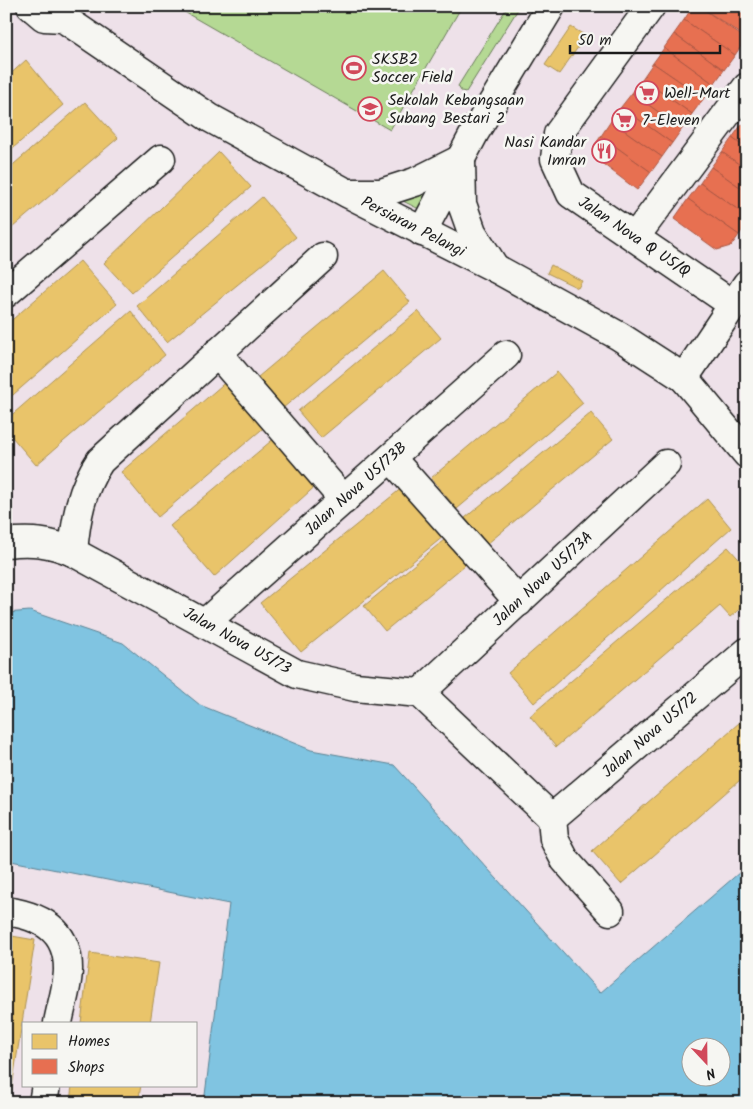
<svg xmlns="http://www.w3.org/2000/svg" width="753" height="1109" font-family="Kalam,sans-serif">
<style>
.green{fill:#b5d994;stroke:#687a58}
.water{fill:#80c4e1;stroke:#588192;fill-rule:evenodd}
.homes{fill:#e9c46a;stroke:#ac9253}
.shops{fill:#e76f51;stroke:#aa5641}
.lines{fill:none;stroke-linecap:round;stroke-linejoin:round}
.minor-casing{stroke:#1c1c1c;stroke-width:31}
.minor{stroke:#f6f6f2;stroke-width:28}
.labels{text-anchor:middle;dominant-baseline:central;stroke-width:5;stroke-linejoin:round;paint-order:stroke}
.poi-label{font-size:16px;fill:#1c1c1c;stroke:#f6f6f2;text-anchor:start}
.street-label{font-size:16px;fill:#1c1c1c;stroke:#f6f6f2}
</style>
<rect width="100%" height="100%" fill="#eee1e9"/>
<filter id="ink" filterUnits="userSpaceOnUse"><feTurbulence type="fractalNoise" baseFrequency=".02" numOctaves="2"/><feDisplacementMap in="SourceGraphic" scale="10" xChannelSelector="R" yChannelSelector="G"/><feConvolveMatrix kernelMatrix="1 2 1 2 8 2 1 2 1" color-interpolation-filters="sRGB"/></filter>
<g filter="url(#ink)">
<g class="green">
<polygon points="174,6 462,6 390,130"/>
<polygon points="508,6 520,6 466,92 461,91 458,86"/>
<polygon points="429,187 419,209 397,198"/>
</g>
<path class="water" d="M 30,611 L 123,643 L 200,705 L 311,750 L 394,765 L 600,993 L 747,866 L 747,1103 L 204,1103 L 229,904 L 6,860 L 6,613 ZM 690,1046 L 720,1046 L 720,1076 L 690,1076 Z"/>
<g class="homes">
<polygon points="571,27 586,36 559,74 545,65"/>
<polygon points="26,60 63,105 6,154 6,78"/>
<polygon points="85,102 118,138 6,233 6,171"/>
<polygon points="219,152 251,187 132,293 104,263"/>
<polygon points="262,197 296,237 167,342 137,306"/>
<polygon points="80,261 117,304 6,401 6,325"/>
<polygon points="551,265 582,281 578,288 547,273"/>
<polygon points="384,271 410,302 283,408 258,377"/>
<polygon points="131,311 165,355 36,465 6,430 6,420"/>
<polygon points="418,311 441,338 321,438 298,411"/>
<polygon points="557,372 583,403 457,509 431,478"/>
<polygon points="229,379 267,425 158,517 121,472"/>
<polygon points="591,413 613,439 487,544 465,518"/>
<polygon points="277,436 319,483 214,577 170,526"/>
<polygon points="408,483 449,532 301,652 260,603"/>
<polygon points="707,499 731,528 534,703 508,673"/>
<polygon points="450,535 471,560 385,631 364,606"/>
<polygon points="728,547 747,568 747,603 730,617 720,606 556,747 530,716"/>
<polygon points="747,716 747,774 621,884 592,851"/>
<polygon points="6,935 35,940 11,1093 6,1092"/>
<polygon points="90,953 159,963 150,1023 81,1023"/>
<polygon points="72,1085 141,1085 138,1103 70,1103"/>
</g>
<g class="shops">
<polygon points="693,6 699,6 746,39 735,55 684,20"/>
<polygon points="699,6 734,6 747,15 747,38"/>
<polygon points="734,6 747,6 747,15"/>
<polygon points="684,20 735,55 724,70 674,34"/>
<polygon points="674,34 724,70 714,84 664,48"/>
<polygon points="664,48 714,84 704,98 653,63"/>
<polygon points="653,63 704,98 692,114 642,79"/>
<polygon points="642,79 692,114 682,129 632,93"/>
<polygon points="632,93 682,129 672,143 621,107"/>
<polygon points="621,107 672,143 662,157 611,121"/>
<polygon points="611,121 662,157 651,172 601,136"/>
<polygon points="742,124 747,127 747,149 732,138"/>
<polygon points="601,136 651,172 637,190 599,161 595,145"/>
<polygon points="732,138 747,149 747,170 722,152"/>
<polygon points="722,152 747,170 747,192 711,167"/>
<polygon points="711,167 747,192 747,216 700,183"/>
<polygon points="700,183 747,216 747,224 739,235 688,199"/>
<polygon points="688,199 739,235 731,246 717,250 674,219"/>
</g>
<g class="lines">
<g class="minor-casing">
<g id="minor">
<polyline points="31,6 44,17 63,18 210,118 347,193 495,268 619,336 684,378 747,454"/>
<polyline points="651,6 558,134 555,159 571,194 732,304"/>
<polyline points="461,161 462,204 472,232 495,268"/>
<polyline points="348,193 381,193 415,182 461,159"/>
<polyline points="422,232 475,132 551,6"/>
<polyline points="635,237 747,87"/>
<polyline points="6,293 161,159"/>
<polyline points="217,353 344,500"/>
<polyline points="684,378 747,284"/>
<polyline points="391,458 519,602"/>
<path d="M 6,543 C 31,540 51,542 73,552 L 297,674 L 355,687 L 420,693 L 552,818"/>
<path d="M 73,552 C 76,518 81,489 100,461 L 323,257"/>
<polyline points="205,623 506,355"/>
<polyline points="420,693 666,464"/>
<polyline points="552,818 747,652"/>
<polyline points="552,818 554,839 565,860 610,911"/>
<path d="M 6,911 C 40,916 68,929 68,969 C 68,986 61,1006 58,1023"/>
<polyline points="43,1103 46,1085"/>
</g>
</g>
<use href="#minor" class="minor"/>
</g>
</g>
<defs>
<g id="stadium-ring" transform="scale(1.25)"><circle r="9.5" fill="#f6f6f2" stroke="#d1495b" stroke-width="1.5"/><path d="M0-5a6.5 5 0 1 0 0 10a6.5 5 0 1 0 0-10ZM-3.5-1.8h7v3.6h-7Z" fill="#d1495b"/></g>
<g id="supermarket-ring" transform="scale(1.25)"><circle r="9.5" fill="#f6f6f2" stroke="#d1495b" stroke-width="1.5"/><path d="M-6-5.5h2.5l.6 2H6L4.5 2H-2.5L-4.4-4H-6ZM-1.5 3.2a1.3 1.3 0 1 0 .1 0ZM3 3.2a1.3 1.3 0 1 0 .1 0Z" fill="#d1495b"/></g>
<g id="school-ring" transform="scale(1.25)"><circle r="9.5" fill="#f6f6f2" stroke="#d1495b" stroke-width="1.5"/><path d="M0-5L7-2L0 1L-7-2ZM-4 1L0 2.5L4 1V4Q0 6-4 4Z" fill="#d1495b"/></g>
<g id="restaurant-ring" transform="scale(1.25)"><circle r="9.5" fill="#f6f6f2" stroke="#d1495b" stroke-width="1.5"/><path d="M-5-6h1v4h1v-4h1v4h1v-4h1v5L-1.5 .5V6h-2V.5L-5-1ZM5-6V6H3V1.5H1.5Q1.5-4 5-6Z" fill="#d1495b"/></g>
</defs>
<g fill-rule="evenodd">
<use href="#stadium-ring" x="354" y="68"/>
<use href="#supermarket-ring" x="647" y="93"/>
<use href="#school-ring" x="370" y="109"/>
<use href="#supermarket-ring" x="624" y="120"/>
<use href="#restaurant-ring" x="604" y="151"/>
</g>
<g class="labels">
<g class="poi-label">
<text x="372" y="59">SKSB2<tspan x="372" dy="18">Soccer Field</tspan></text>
<text x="664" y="93">Well-Mart</text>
<text x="388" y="100">Sekolah Kebangsaan<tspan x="388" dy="18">Subang Bestari 2</tspan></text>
<text x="642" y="120">7-Eleven</text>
<text x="586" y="142" text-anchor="end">Nasi Kandar<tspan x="586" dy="18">Imran</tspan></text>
</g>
<g class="street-label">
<text transform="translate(413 227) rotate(27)">Persiaran Pelangi</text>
<text transform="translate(634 237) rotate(34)">Jalan Nova Q U5/Q</text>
<text transform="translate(356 489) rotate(-42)">Jalan Nova U5/73B</text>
<text transform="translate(543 579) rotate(-43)">Jalan Nova U5/73A</text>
<text transform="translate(237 641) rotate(29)">Jalan Nova U5/73</text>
<text transform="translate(650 735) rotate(-41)">Jalan Nova U5/72</text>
</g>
</g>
<rect width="753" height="1109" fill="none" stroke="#f6f6f2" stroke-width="25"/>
<rect x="12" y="12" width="728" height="1084" fill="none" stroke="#1c1c1c" stroke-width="2" filter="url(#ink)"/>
<rect x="22" y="1022" width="175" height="65" fill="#f6f6f2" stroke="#9f9f9c"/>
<rect x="32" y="1034" width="25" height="15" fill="#e9c46a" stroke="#9f9f9c"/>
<text x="68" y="1046" font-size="15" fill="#1c1c1c">Homes</text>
<rect x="32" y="1059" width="25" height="15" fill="#e76f51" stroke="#9f9f9c"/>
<text x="68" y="1072" font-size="15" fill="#1c1c1c">Shops</text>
<g transform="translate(706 1062) rotate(158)"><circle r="24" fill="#f6f6f2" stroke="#9f9f9c"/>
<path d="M0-4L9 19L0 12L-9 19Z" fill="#d1495b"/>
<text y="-8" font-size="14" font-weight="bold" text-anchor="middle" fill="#1c1c1c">N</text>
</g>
<path d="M570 45v8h150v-8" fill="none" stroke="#1c1c1c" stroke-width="2.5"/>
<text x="578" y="45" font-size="15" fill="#1c1c1c" stroke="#f6f6f2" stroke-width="4" paint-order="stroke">50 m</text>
</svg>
